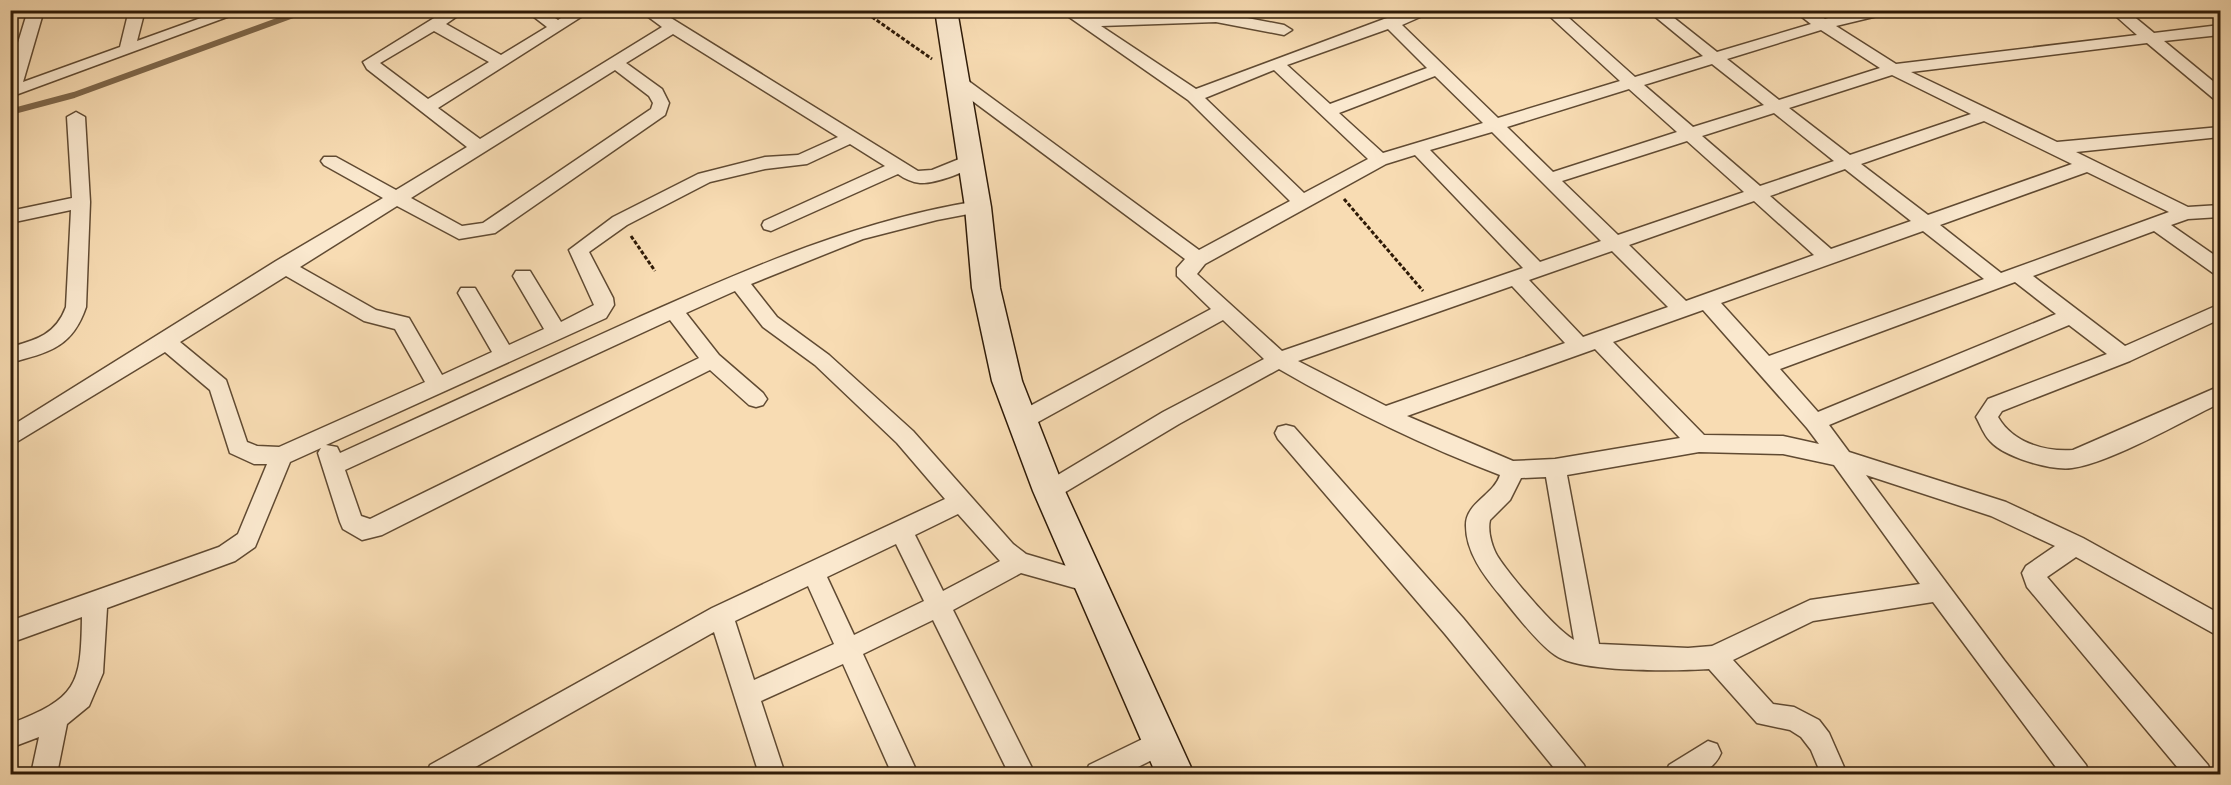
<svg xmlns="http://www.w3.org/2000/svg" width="2231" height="785" font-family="Cardo,serif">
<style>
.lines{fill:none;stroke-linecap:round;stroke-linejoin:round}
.stream{stroke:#7e674b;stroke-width:6}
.street-casing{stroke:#604a32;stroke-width:3}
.secondary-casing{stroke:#2e1a07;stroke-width:3}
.path{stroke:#2e1a07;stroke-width:3;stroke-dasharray:4 2;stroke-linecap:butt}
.street{fill:#fae8ce;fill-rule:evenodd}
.secondary{fill:#fae8ce;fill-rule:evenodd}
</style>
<rect width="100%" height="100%" fill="#f8dcb3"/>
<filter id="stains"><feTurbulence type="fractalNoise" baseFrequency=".00333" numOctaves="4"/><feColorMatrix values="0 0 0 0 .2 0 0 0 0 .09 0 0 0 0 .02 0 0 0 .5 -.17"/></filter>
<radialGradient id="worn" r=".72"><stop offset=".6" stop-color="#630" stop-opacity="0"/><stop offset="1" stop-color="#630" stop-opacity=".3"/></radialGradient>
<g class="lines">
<polyline class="stream" points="10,112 74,95 307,10"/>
<g class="street-casing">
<g id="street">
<polygon points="28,10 44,10 23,82 120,47 129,10 145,10 137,41 223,10 246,10 10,97 10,69"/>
<path d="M 447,10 L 466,10 L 446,24 L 501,55 L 547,27 L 525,10 L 543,10 L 558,20 L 573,10 L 592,10 L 438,108 L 480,139 L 662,27 L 639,10 L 658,10 L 918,171 L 932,170 L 969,155 L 978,161 C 971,172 933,184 920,183 C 912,182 905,179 898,174 L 771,231 L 764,229 L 762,225 L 764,221 L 885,166 L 850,144 L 807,164 L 765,169 L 710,182 L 627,225 L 589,252 L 613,298 L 614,305 L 606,318 L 326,445 L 337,447 L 340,453 C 439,408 538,363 637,318 C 748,269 857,220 978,201 L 984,203 L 987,207 L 984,211 L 937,220 L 863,239 L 751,284 L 777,317 L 829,355 L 913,431 L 1013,544 L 1026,554 L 1097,575 L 1101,582 L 1097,589 L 1089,592 L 1021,573 L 953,610 L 1035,774 L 1009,774 L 933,620 L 863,654 L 918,774 L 892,774 L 843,664 L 761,701 L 785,774 L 759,774 L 714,632 L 463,774 L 426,774 L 430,765 L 712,608 L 945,499 L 897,443 L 815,365 L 763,327 L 735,291 L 686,313 L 719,355 L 763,393 L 767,399 L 763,405 L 756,407 L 749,405 L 710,370 L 382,535 L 362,540 L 343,529 L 340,522 L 318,453 L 321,448 L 290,462 L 255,547 L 235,561 L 107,608 L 103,673 L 89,706 L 67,724 L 57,774 L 31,774 L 39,737 L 10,748 L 10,724 C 77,698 81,686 82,617 L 10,643 L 10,621 L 219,547 L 238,534 L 267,464 L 254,464 L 230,453 L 210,390 L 165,352 L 10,446 L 10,427 L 276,261 L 383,198 L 324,165 L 321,161 L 324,157 L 336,157 L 396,190 L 467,147 L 367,69 L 363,62 ZM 434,31 L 489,62 L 428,99 L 380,63 ZM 673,34 L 838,137 L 798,155 L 765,157 L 698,174 L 613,217 L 569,250 L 594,305 L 561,322 L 530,271 L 516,271 L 513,276 L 544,329 L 509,345 L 475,288 L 461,288 L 458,293 L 492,352 L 442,375 L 409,318 L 376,310 L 300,267 L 397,206 L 459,239 L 495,233 L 665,115 L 669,103 L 662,89 L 626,63 ZM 615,70 L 649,96 L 653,103 L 651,109 L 483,223 L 462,226 L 411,198 ZM 286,276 L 364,321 L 395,329 L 425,382 L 279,447 L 257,446 L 247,442 L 226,380 L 180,342 ZM 670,320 L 699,358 L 370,519 L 361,516 L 345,470 ZM 958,514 L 1000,561 L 943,591 L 915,535 ZM 896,544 L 924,601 L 854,635 L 827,577 ZM 808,586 L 834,644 L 754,680 L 735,621 Z"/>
<path d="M 1059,10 L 1077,10 L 1087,17 L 1216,12 L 1284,25 L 1292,30 L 1284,35 L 1216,22 L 1101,26 L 1196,89 L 1384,19 L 1412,10 L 1436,10 L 1402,25 L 1498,118 L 1620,81 L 1543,10 L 1560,10 L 1635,77 L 1703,56 L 1647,10 L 1664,10 L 1717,52 L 1811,24 L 1793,10 L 1812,10 L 1825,19 L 1854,10 L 1891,10 L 1890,13 L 1836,26 L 1896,64 L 2137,35 L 2109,10 L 2126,10 L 2154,33 L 2220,25 L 2220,35 L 2164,41 L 2220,87 L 2220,100 L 2214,99 L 2147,43 L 1911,72 L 2057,142 L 2220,127 L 2220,137 L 2076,152 L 2188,207 L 2220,205 L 2220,217 L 2188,219 L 2171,225 L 2220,259 L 2220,275 L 2213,273 L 2154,231 L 2033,276 L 2125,346 L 2220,304 L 2220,319 L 2130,361 L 2002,411 L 1998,417 C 2013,443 2045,452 2073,450 L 2220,386 L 2220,403 C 2183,421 2110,463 2072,468 C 2051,471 2004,457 1990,441 C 1984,435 1980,424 1976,417 L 1988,399 L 2107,354 L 2069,325 L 1829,425 L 1849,452 L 2006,502 L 2083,538 L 2220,614 L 2220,637 L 2076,557 L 2047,577 L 2208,765 L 2212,774 L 2183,774 L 2027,587 L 2022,573 L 2026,566 L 2055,546 L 1991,516 L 1866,475 L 2004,660 L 2086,765 L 2090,774 L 2061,774 L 1933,602 L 1813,621 L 1733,660 L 1773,704 L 1794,707 L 1819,720 L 1829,733 L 1847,774 L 1821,774 L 1811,750 L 1801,737 L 1790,730 L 1757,723 L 1709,669 C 1677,671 1579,673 1555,655 C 1538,644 1513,611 1500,595 C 1484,576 1466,552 1466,526 C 1465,503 1494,495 1500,475 C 1423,446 1350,410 1279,369 L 1179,424 L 1057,497 L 1049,500 L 1041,497 L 1038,491 L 1041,485 L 1163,412 L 1264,359 L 1223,320 L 1029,427 L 1021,429 L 1013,427 L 1010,421 L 1013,415 L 1211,309 L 1177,276 L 1177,268 L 1185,259 L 951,85 L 949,81 L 951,77 L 963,77 L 1199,250 L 1290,201 L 1188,100 ZM 1388,29 L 1427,68 L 1330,104 L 1287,65 ZM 1821,30 L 1880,68 L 1779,100 L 1727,59 ZM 1712,64 L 1764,105 L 1693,127 L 1644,85 ZM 1274,70 L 1368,159 L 1304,193 L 1205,98 ZM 1892,75 L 1971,114 L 1850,155 L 1789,108 ZM 1435,76 L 1483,123 L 1383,153 L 1339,113 ZM 1629,89 L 1677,132 L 1553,172 L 1507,127 ZM 1774,113 L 1834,161 L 1760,186 L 1702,136 ZM 1984,121 L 2072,164 L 1928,215 L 1861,164 ZM 1492,132 L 1601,241 L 1540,262 L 1430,150 ZM 1687,141 L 1744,192 L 1618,235 L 1562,181 ZM 1415,155 L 1523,268 L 1282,351 L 1197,274 L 1205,264 L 1386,164 ZM 1845,169 L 1911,221 L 1831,249 L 1770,196 ZM 2087,172 L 2169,212 L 2001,273 L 1940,225 ZM 1754,201 L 1814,255 L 1686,301 L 1629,245 ZM 1923,231 L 1984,279 L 1769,356 L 1721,303 ZM 1612,251 L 1668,307 L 1583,337 L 1529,280 ZM 2015,282 L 2056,314 L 1818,412 L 1780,369 ZM 1512,286 L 1565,343 L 1386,406 L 1298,361 ZM 1703,310 L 1807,428 L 1819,444 L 1783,436 L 1704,435 L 1613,342 ZM 1595,349 L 1680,438 L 1555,459 L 1513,461 L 1407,416 ZM 1699,452 L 1783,454 L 1834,465 L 1920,584 L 1810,600 L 1712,646 L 1688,648 L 1599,644 L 1567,475 ZM 1546,477 L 1574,640 C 1554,628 1514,580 1500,560 C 1493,551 1487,532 1490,520 L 1510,500 L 1521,478 Z"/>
<path d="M 76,112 L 85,117 L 90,202 L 86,307 C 72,348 49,352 10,363 L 10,347 C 37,340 56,334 66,307 L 71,210 L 10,223 L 10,211 L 72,198 L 67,117 Z"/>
<polygon points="1286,425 1294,427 1463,618 1584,765 1588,774 1559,774 1445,634 1278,439 1275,433 1278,427"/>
<polygon points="1159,731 1168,734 1172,743 1168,752 1124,774 1085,774 1089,765"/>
<path d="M 1708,741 L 1717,744 L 1721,753 C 1711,777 1688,774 1665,774 L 1669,765 Z"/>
</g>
</g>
<g class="secondary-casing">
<polygon id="secondary" points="935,10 957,10 991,207 1000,288 1022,381 1065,491 1194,774 1156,774 1033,491 992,381 972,288 965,207"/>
</g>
<g class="path">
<polyline points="862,10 932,59"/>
<polyline points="1344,199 1423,291"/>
<polyline points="631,236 655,271"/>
</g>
<use href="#street" class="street"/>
<use href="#secondary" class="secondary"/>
</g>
<rect width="2231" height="785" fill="none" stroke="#f8dcb3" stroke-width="36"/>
<rect x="12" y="12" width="2207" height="761" fill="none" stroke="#2e1a07" stroke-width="3"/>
<rect x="18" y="18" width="2195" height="749" fill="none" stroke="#2e1a07" stroke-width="1.5"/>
<rect width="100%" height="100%" filter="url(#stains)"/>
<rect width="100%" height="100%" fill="url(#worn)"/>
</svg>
